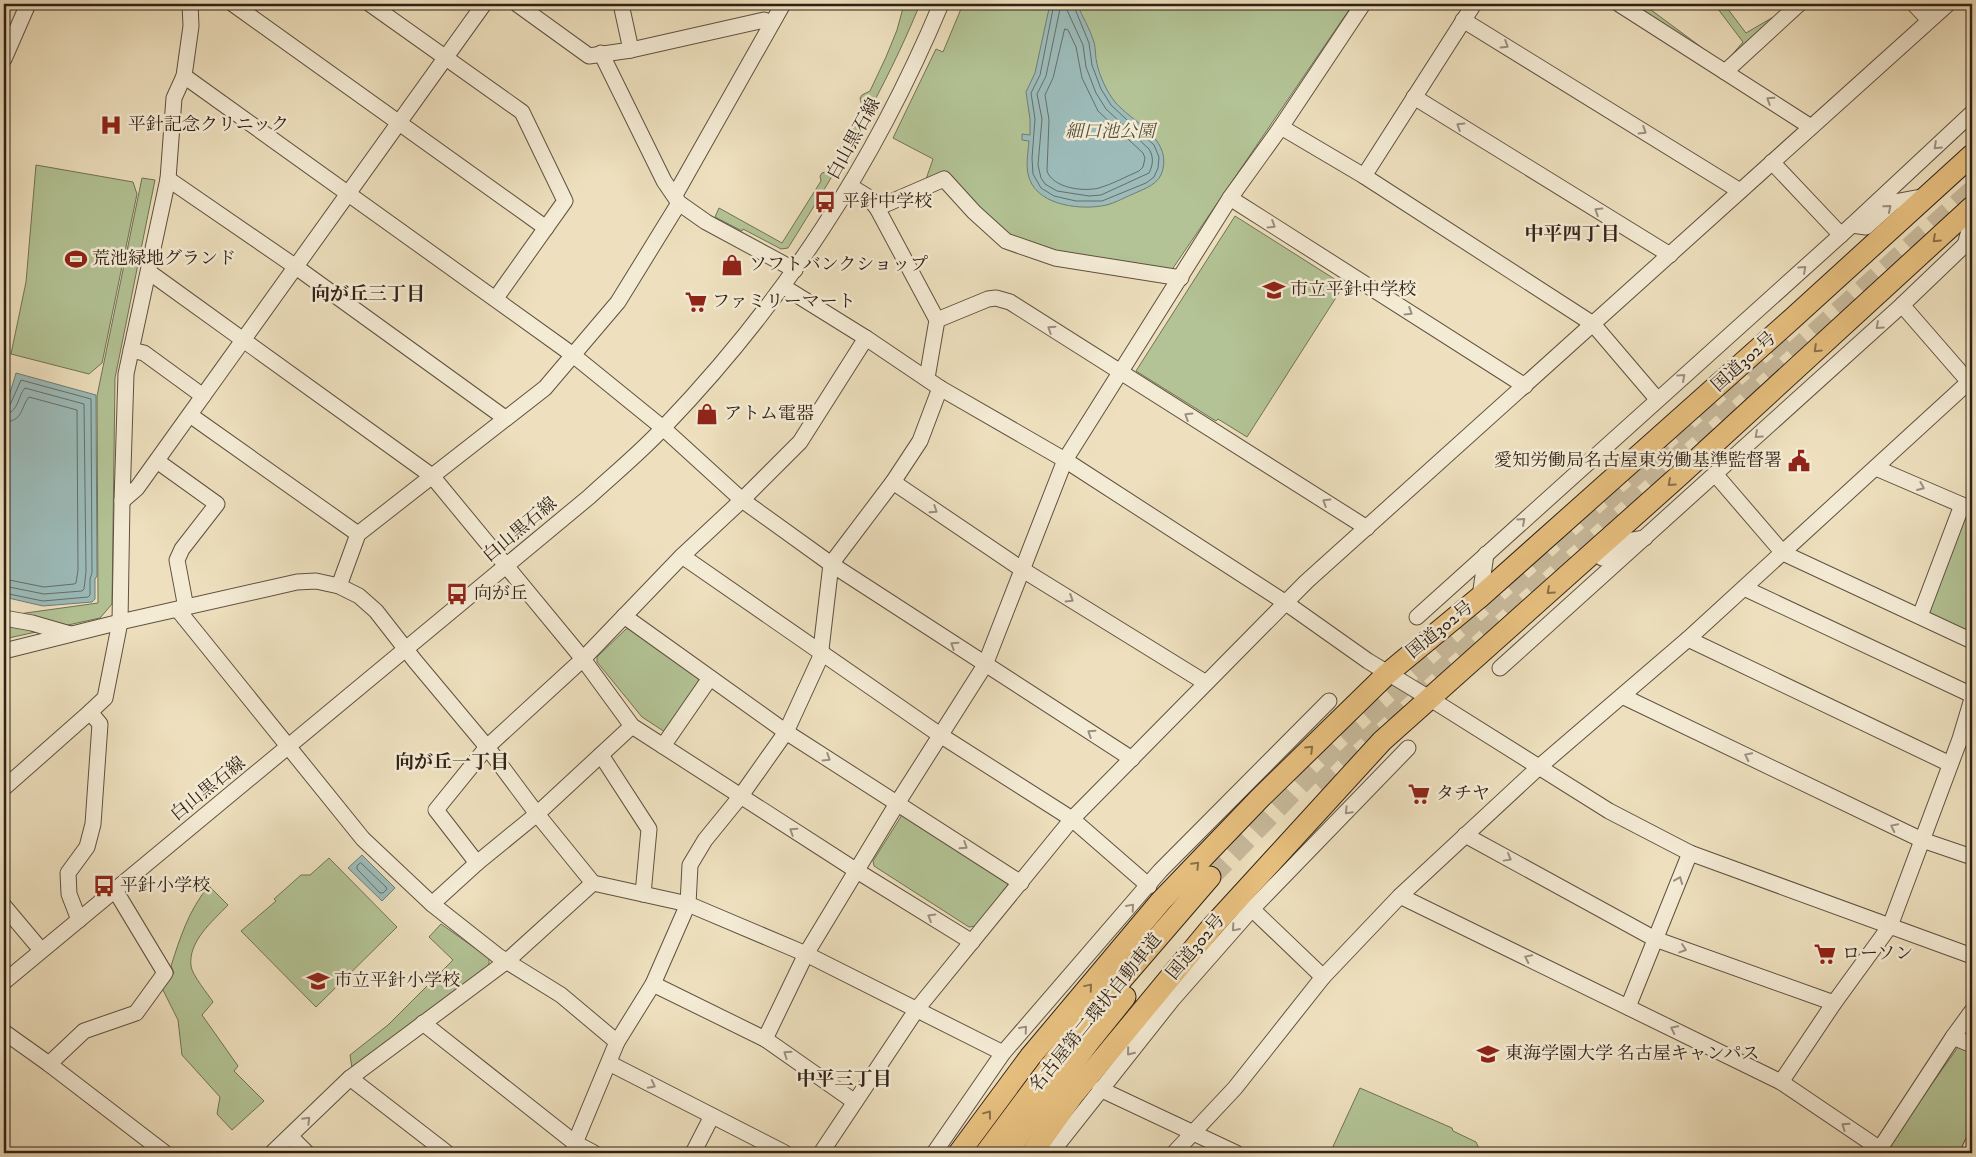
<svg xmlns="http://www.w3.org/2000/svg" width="1976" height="1157" font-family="'IM FELL DW Pica','Noto Serif JP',serif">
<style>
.green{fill:#b3c395;stroke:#717256}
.water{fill:#9cbbb9;stroke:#707d78}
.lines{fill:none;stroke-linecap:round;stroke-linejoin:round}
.shore{stroke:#666e68;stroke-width:1}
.highway-tunnel{stroke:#c8ba9c;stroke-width:21;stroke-dasharray:21 11;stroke-linecap:butt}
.minor-casing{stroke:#5f5140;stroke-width:17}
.highway-casing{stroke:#2f2116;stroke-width:23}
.minor{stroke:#f4ebd5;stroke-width:15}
.highway{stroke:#e7c07f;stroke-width:21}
.oneway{stroke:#9b907f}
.oneway2{stroke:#8b704a}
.labels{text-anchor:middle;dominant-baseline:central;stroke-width:5;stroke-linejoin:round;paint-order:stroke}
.poi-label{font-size:18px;fill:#2f2116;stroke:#f4ebd5;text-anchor:start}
.park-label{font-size:18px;font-style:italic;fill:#57523c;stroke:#f4ebd5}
.street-label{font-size:18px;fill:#2f2116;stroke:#f4ebd5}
.neighbourhood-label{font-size:19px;font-weight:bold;fill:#2f2116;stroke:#f4ebd5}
</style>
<rect width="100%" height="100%" fill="#eee0be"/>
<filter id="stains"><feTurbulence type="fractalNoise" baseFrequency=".004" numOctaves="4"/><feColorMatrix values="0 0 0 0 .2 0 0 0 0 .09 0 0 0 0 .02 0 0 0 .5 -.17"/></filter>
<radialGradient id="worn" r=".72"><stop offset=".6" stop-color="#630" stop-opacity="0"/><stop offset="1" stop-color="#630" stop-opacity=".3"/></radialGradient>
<g class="green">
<path d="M 909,4 L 920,4 C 885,90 837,170 788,248 L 781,249 L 743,229 L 742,231 L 715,217 L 719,208 L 782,243 L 821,181 L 820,176 L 822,173 L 829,171 L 862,106 L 860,98 L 862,95 L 870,91 L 886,57 L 897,30 L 903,8 L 907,10 Z"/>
<polygon points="963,4 1353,4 1171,271 1065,255 1011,237 969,218 945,189 925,182 933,159 893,138 936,49 943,52"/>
<polygon points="1628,4 1643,4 1724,64 1743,42 1718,9 1717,4 1724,4 1746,33 1787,9 1726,64 1722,64"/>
<polygon points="36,165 133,182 137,194 102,363 89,374 11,354 26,282"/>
<polygon points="142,178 155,180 115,378 112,604 100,618 4,639 4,616 98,603 97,396"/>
<polygon points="1235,216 1344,285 1247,437 1218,419 1216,421 1136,371"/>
<polygon points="1963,516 1972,516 1972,636 1926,615"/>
<polygon points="631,628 701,677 665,732 642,717 597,662 597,657 626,629"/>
<polygon points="902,815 1009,883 976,926 969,927 874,866 873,861"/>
<polygon points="329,858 397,927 316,1007 241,931 276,901 274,899 301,875 310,875"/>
<path d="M 209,886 L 228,905 C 213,921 188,941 191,966 C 192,975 208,994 213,1002 L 202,1015 L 238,1066 L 234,1071 L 264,1101 L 232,1130 L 217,1114 L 220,1097 L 182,1055 L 178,1020 L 162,988 L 174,973 L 171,966 C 180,938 189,909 209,886 Z"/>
<polygon points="441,924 489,958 489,965 352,1068 350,1055 388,1025 453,960 429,937"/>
<polygon points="1958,1047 1972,1053 1972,1128 1959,1153 1902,1153 1888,1146"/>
<polygon points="1360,1088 1452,1128 1453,1131 1476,1142 1481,1153 1330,1153"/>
</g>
<g class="water">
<path d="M 1050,4 L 1077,4 C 1082,16 1090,29 1094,42 C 1096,49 1095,57 1097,64 C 1100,77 1107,92 1115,102 C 1132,122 1170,137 1163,169 C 1160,184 1146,188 1133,194 C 1123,198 1112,205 1101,206 C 1076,210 1034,204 1028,174 C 1026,163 1028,152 1029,141 L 1022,140 L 1022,134 L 1030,135 L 1030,119 L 1026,92 L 1035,73 Z"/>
<polygon points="16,373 96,395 97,576 95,579 95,599 92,602 43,606 4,597 4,413"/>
<polygon points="362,855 395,888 382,901 348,868"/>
</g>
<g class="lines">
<g class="shore">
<polyline points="1054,4 1040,75 1031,93 1035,119 1032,158 1033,174 1041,188 1054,196 1076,201 1102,201 1146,183 1154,177 1158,168 1159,157 1154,145 1111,105 1101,89 1092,65 1089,43 1073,4"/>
<path d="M 1061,4 L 1046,76 L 1037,94 L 1042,119 L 1038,165 L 1041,178 L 1045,184 L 1057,191 L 1089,196 L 1101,195 L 1149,173 C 1153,165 1154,157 1149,149 L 1106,109 L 1096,93 L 1086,67 L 1083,45 L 1067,10 L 1066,4"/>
<path d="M 1065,29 L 1068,30 L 1076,47 L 1082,78 L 1098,111 L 1143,153 L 1145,158 L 1143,167 L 1139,171 C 1127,176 1113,184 1099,188 C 1083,192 1053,188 1047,171 L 1049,120 L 1045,95 L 1053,78 Z"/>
<polyline points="4,408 10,405 21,380 91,399 92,573 90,579 90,595 88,597 43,601 4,593"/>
<path d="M 4,414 C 19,413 17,397 25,388 L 84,404 L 86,572 L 84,589 L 82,591 L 44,594 L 4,586"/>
<path d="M 4,422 C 24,421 20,408 29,397 L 77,410 L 78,570 L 76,583 L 74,584 L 44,587 L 4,579"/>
<polygon points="361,863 386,887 387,889 383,893 380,893 357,869 357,866"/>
</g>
<g class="highway-tunnel">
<polyline points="1318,786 1435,677 1972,191"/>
<polyline points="1210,877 1338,745 1788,336"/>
</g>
<g class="minor-casing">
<g id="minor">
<polyline points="233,4 546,228"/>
<polyline points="370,4 522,112 565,201 496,298"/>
<polyline points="517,4 589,56 631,50 764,20 772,23"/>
<polyline points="621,4 631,50"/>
<polyline points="1619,4 1811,127"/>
<polyline points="1914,4 1929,20"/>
<polyline points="1463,20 1740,191"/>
<polyline points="601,53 664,181 679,203 706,222 795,270"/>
<polyline points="4,59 28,4"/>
<polyline points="1725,72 1799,4"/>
<polyline points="184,76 573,355 663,428 742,500 831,564 1132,759"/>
<polyline points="1414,97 1670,255"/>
<polyline points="1281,127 1364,176 1593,324 1657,399"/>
<polyline points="1772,162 1841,235"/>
<polyline points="1364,176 1474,4"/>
<polyline points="168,179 296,267 505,418"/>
<polyline points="850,186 868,197 877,208 937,320 927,378"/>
<polyline points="675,195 783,4"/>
<polyline points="1230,198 1525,386"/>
<polyline points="877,208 944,179 974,212 1006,241 1055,258 1181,278"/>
<polyline points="1852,225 1866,227 1894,202 1926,196"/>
<polyline points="1965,245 1970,227 1972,224"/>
<polyline points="149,272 432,476 583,659 632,726 857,871 972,942"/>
<polyline points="784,287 866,338 940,388 1065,460 1286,603 1368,661 1429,698 1609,811 1690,853 1972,956"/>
<polyline points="1902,305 1969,382"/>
<polyline points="937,320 988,299 996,298 1010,302 1367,528"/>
<polyline points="131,350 144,353 203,396"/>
<polyline points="190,415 358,534"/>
<polyline points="157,461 217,504 182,549 177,560 186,608"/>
<polyline points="1876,468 1962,505 1972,507"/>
<polyline points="1715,474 1783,553 1972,641"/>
<polyline points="893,482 1023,570 1206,683"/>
<polyline points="122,501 137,488 484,4"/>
<polyline points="682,556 940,735 1072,819 1149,886"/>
<polyline points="1602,558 1621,542 1645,538"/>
<polyline points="339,586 358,534 545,388 618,302 679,203"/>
<polyline points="1744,588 1972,695"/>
<polyline points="1480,597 1486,554"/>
<polyline points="178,610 363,839 432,904 498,956 561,995 617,1042"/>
<polyline points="624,616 786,732 1021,883"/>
<polyline points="1920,616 1962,505"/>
<polyline points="1417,617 1852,225 1972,113"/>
<polyline points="4,618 32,623 70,634"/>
<polyline points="1688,639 1950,764"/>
<polyline points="4,651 120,622 297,582 316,581 339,586 359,596 376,611 415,661 487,747 537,814 593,883 688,904 806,954 1003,1053"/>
<polyline points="1500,668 1902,305 1972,238"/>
<polyline points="1622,696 1922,840 1972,857"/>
<polyline points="663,746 710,678"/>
<polyline points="601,755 649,829 643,894"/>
<polyline points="4,788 90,712"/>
<polyline points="1465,835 1655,939 1834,1003"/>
<polyline points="477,863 436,810 487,747 583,659 682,556 742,500 800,442 866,338"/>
<polyline points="1400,896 1781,1082 1886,1153"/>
<polyline points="432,904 477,863 537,814 632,726"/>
<polyline points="4,906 41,950"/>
<polyline points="1252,909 1323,977"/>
<polyline points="79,920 69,894 68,873 87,847 93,824 100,724 90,712 105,698 120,622 122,501 126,374 168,179 174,98 184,76 191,26 190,4"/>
<path d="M 4,982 L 589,497 C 614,474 641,452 664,427 C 784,302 874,164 941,4"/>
<polyline points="653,984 765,1039 855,1102"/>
<polyline points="1628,1007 1690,853"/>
<polyline points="423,1023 575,1143 594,1153"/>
<polyline points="4,1032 49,1064 165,1153"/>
<polyline points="1953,1037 1972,1045"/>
<polyline points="765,1039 806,954 898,802 985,665 1065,460 1230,198 1281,127 1363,4"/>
<polyline points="609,1063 785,1153"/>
<polyline points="49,1064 84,1031 136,1013 165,973 115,890"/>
<polyline points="350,1078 447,1153"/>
<polyline points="1781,1082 1834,1003 1890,926 1960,739 1972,699"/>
<polyline points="1100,1089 1236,1153"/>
<polyline points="291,1137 307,1153"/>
<polyline points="272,1153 350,1078 507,961 593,883"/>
<polyline points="573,1153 575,1143 617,1042 653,984 688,904 690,865 705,840 740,797 786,732 820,658 831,564 893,482 920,441 940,388"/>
<polyline points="693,1153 712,1116"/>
<polyline points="821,1153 917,1009 1072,819 1306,582 1948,4"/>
<polyline points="934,1153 1003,1053 1160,871 1329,701"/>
<polyline points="1051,1153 1172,1000 1252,909 1408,748"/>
<polyline points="1174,1153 1235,1088 1323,977 1400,896 1539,767 1688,639 1972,379"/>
<polyline points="1877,1153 1953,1037 1972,1011"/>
<polyline points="1968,1153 1972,1144"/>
</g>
</g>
<g class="highway-casing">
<g id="highway">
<polyline points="959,1153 1030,1057 1161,901 1260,798 1387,674 1480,597 1793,318 1972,155"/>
<polyline points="986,1153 1073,1036 1210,877"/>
<polyline points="1006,1153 1088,1043 1125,997"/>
<polyline points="1032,1153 1073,1095 1211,928 1382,741 1681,474 1972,207"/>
</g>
</g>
<use href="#minor" class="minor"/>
<use href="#highway" class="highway"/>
</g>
<defs><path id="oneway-chevron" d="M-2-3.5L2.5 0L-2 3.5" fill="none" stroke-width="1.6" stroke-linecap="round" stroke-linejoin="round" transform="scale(1.25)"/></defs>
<g class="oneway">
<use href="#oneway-chevron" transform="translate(1505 45) rotate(32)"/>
<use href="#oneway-chevron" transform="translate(1770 100) rotate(-147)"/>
<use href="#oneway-chevron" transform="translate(1460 126) rotate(-148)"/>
<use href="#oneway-chevron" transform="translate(1643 131) rotate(32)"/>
<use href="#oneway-chevron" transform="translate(1937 146) rotate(137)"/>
<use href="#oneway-chevron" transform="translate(1888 208) rotate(-41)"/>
<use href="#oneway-chevron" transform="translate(1598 211) rotate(-148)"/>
<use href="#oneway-chevron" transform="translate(1272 225) rotate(32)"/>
<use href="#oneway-chevron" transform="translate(1803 269) rotate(-42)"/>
<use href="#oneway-chevron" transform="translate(1409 312) rotate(32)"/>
<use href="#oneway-chevron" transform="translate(1879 326) rotate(138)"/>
<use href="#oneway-chevron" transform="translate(1051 329) rotate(-147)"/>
<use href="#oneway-chevron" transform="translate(1682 377) rotate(-42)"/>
<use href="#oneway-chevron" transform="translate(1188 416) rotate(-148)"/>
<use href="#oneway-chevron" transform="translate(1758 435) rotate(138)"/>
<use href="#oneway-chevron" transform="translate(1921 487) rotate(23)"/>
<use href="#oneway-chevron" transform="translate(1326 502) rotate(-148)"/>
<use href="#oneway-chevron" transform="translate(934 510) rotate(34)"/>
<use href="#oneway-chevron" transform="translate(1522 521) rotate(-42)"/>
<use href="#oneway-chevron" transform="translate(1070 599) rotate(32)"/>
<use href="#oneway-chevron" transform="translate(954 645) rotate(-147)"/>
<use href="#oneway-chevron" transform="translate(1091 733) rotate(-147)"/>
<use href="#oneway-chevron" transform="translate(1748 756) rotate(-154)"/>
<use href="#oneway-chevron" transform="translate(827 758) rotate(32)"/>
<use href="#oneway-chevron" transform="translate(1348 811) rotate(134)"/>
<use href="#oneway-chevron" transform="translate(1894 827) rotate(-154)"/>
<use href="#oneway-chevron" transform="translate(793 831) rotate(-147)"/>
<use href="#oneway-chevron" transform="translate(964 846) rotate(33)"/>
<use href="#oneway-chevron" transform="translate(1508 858) rotate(29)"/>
<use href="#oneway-chevron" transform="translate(1679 880) rotate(-68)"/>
<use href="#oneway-chevron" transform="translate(1131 907) rotate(-49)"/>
<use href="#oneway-chevron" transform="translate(931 917) rotate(-149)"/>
<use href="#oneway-chevron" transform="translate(1235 928) rotate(131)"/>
<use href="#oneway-chevron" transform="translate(1683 949) rotate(19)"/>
<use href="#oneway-chevron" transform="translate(1528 958) rotate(-154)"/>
<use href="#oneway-chevron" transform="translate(1024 1029) rotate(-49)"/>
<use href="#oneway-chevron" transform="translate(1674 1029) rotate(-154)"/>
<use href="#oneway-chevron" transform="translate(1130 1052) rotate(129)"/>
<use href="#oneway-chevron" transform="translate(787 1054) rotate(-145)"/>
<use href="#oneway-chevron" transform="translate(652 1085) rotate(27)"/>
<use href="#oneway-chevron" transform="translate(307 1120) rotate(-45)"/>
<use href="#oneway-chevron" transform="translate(1845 1126) rotate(-145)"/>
</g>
<g class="oneway2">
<use href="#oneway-chevron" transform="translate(1936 239) rotate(137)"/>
<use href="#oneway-chevron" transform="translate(1817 349) rotate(137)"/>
<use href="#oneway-chevron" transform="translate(1671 483) rotate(138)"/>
<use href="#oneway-chevron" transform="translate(1550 591) rotate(138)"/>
<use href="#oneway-chevron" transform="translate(1310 749) rotate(-44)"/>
<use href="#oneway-chevron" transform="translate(1196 865) rotate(-46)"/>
<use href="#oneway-chevron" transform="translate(1089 987) rotate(-50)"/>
<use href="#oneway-chevron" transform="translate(988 1114) rotate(-53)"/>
</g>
<defs>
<g id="hospital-bare" transform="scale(1.725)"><path d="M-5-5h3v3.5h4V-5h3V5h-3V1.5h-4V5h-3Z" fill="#8f2418" stroke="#f4ebd5" stroke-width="2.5" paint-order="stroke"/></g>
<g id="bus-bare" transform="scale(1.725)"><path d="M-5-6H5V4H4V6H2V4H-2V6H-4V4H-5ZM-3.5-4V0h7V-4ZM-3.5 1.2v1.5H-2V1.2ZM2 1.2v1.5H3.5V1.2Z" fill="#8f2418" stroke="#f4ebd5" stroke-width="2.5" paint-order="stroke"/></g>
<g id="stadium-bare" transform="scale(1.725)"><path d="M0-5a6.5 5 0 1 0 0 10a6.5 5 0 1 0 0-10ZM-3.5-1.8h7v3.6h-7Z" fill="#8f2418" stroke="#f4ebd5" stroke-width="2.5" paint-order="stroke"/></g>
<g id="shop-bare" transform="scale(1.725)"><path d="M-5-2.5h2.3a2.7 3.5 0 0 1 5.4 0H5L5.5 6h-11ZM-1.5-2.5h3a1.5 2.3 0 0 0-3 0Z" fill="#8f2418" stroke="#f4ebd5" stroke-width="2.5" paint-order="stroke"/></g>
<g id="school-bare" transform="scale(1.725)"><path d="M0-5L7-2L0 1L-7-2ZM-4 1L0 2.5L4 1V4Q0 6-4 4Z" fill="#8f2418" stroke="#f4ebd5" stroke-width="2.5" paint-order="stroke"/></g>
<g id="supermarket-bare" transform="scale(1.725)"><path d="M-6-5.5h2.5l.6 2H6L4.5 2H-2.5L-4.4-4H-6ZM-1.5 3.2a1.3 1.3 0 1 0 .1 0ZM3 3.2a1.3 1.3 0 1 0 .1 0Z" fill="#8f2418" stroke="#f4ebd5" stroke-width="2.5" paint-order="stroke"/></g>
<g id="civic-bare" transform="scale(1.725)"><path d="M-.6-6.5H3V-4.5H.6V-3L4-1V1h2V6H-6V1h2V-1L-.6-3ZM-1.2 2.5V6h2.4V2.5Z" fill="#8f2418" stroke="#f4ebd5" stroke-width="2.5" paint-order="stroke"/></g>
<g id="university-bare" transform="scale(1.725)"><path d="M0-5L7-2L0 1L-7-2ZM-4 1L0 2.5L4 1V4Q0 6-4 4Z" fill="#8f2418" stroke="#f4ebd5" stroke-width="2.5" paint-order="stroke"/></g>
</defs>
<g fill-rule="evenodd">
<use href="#hospital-bare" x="111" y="125"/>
<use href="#bus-bare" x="825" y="202"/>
<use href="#stadium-bare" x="76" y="259"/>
<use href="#shop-bare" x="732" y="265"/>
<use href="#school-bare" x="1274" y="290"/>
<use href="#supermarket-bare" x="696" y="302"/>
<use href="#shop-bare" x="707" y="414"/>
<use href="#civic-bare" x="1799" y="461"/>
<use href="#bus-bare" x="457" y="594"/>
<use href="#supermarket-bare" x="1419" y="794"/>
<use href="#bus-bare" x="104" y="886"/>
<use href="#supermarket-bare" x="1825" y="954"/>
<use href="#school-bare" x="318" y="981"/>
<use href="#university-bare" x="1488" y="1054"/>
</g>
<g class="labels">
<g class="poi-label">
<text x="128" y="125">平針記念クリニック</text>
<text x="842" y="202">平針中学校</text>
<text x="92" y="259">荒池緑地グランド</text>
<text x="749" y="265">ソフトバンクショップ</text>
<text x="1290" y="290">市立平針中学校</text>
<text x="712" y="302">ファミリーマート</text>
<text x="724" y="414">アトム電器</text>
<text x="1782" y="461" text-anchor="end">愛知労働局名古屋東労働基準監督署</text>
<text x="474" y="594">向が丘</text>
<text x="1436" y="794">タチヤ</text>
<text x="120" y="886">平針小学校</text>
<text x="1842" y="954">ローソン</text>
<text x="334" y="981">市立平針小学校</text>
<text x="1505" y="1054">東海学園大学 名古屋キャンパス</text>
</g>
<g class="park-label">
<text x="1110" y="132">細口池公園</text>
</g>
<g class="street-label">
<text transform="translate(854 139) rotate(-61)">白山黒石線</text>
<text transform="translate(1744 362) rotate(-42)">国道302号</text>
<text transform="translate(520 530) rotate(-40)">白山黒石線</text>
<text transform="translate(1440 630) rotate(-39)">国道302号</text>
<text transform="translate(208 789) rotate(-39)">白山黒石線</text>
<text transform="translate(1196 947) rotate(-50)">国道302号</text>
<text transform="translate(1096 1013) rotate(-51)">名古屋第二環状自動車道</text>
</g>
<g class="neighbourhood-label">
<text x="1572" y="234">中平四丁目</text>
<text x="368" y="294">向が丘三丁目</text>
<text x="452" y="762">向が丘一丁目</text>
<text x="844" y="1079">中平三丁目</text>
</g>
</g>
<rect width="1976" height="1157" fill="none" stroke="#eee0be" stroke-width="20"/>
<rect x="5" y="5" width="1966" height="1147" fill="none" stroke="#2f2116" stroke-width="2.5"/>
<rect x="10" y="10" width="1956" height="1137" fill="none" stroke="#2f2116"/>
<rect width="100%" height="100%" filter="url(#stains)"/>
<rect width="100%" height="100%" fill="url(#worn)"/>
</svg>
